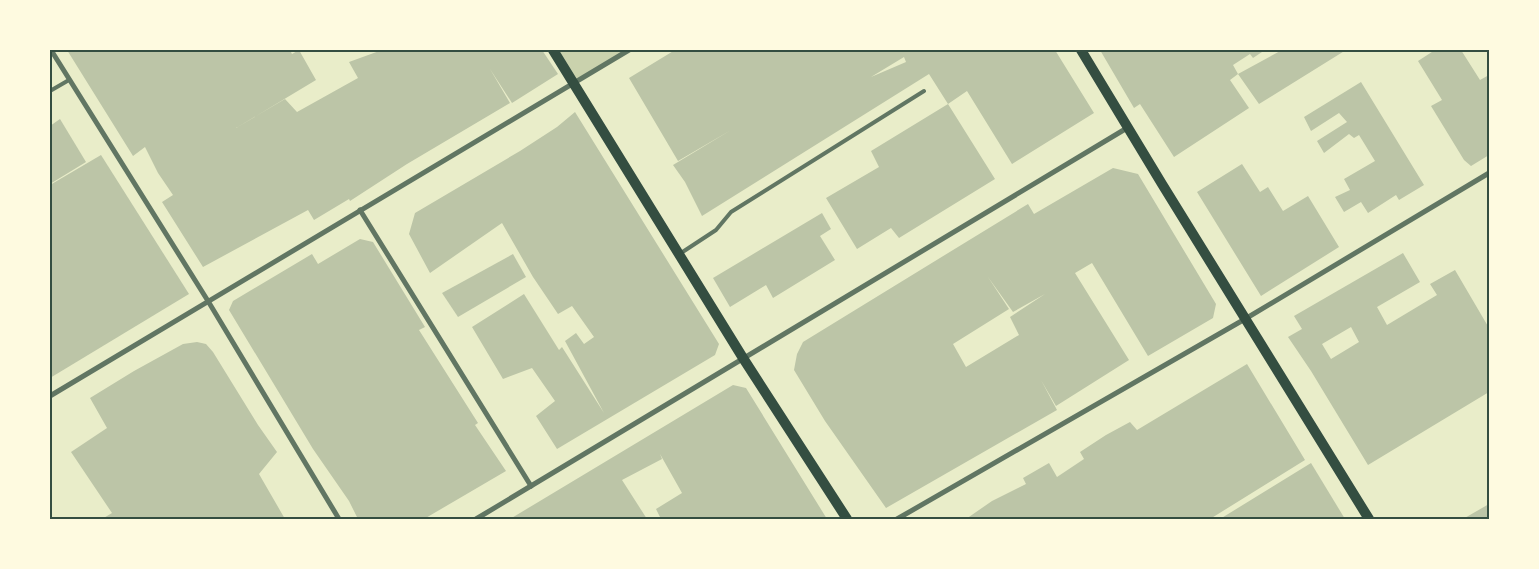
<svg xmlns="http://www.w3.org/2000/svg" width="1539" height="569" font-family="'Varela Round',sans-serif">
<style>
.green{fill:#cad2ad}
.building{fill:#bcc5a7;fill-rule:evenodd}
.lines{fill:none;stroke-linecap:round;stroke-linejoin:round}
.service{stroke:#617663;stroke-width:4}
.minor{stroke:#617663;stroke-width:5}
.secondary{stroke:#344e41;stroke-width:10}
.neatline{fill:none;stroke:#344e41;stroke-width:2}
</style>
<rect width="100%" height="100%" fill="#e9edc9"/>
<polygon class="green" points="553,50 629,50 573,83"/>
<g class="building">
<polygon points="67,50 290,50 292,54 299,50 316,80 236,128 285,99 297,112 358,78 349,62 382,50 542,50 558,74 512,103 490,69 510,103 407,164 350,201 349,199 314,220 308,210 203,267 162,202 173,195 158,173 145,147 133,156"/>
<path d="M 675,50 L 1055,50 L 1094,113 L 1012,164 L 967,91 L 948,104 L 995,179 L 899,238 L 891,228 L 857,249 L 826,198 L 879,167 L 871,151 L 948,104 L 929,74 L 702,216 L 685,182 L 673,165 L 731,130 L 678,161 L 629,78 ZM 904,57 L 906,62 L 871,77 Z"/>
<polygon points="1100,50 1265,50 1253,58 1250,54 1233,65 1238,74 1282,50 1346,50 1259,104 1238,74 1230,80 1249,108 1174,157 1140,104 1134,108"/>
<polygon points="1435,50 1461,50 1480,80 1489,75 1489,155 1471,166 1464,160 1431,106 1442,100 1418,61"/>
<polygon points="1361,82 1424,185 1399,200 1396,195 1368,213 1361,202 1344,212 1335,197 1350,190 1344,179 1375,161 1359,135 1354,138 1349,134 1324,153 1317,141 1347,122 1339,113 1311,131 1304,117"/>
<polygon points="575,112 719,344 715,355 557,449 536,416 555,401 532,368 503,379 472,327 524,294 559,350 562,347 604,413 565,341 576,333 584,344 594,337 572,306 558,314 533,277 502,223 430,273 409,234 415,213 520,151 557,127"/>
<polygon points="60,119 86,162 50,184 50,126"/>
<polygon points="101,155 189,294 50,378 50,185"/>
<polygon points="1242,164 1260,192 1268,187 1283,211 1308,196 1339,247 1261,296 1197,192"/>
<path d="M 1113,168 L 1138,174 L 1216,304 L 1213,318 L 1148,356 L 1092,263 L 1075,273 L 1129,360 L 1056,406 L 1041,380 L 1057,410 L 886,508 L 825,421 L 794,370 L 797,354 L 803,342 L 1028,204 L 1034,214 ZM 988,277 L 1013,312 L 1045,294 L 1010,317 L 1019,335 L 966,367 L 953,344 L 1009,309 Z"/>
<polygon points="822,213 831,229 820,236 835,260 773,298 766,285 730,307 713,278"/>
<polygon points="360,239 373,242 425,327 419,330 478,423 475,425 506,471 424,519 358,519 349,501 313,449 229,310 233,301 312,254 318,264"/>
<path d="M 1403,253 L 1420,282 L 1377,307 L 1387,325 L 1437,295 L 1430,284 L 1455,270 L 1489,328 L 1489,392 L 1368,465 L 1311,371 L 1288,337 L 1302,329 L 1294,316 ZM 1351,327 L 1359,342 L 1331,359 L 1322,344 Z"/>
<polygon points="513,254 526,277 458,317 442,293"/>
<polygon points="197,342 206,344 213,352 258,425 277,452 259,474 285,519 102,519 112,513 71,452 107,428 90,398 134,371 183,344"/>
<polygon points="1247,364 1305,460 1210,519 966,519 992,501 1026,484 1023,478 1049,463 1057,477 1084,459 1080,452 1106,435 1130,422 1137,430"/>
<polygon points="733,385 746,388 827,519 661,519 656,509 682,493 660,454 662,459 622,480 647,519 510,519"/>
<polygon points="1311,463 1345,519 1220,519"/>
<polygon points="1489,504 1489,519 1463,519"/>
</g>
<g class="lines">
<g class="service">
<polyline points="50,91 69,80"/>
<polyline points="681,253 716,230 731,212 924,91"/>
</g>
<g class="minor">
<polyline points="51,50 208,301 339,519"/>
<polyline points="360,210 531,486"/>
<polyline points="50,396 629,50"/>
<polyline points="476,519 1127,128"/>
<polyline points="897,519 1245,319 1489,173"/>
</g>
<g class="secondary">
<polyline points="553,50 743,358 847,519"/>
<polyline points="1081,50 1162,184 1369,519"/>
</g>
</g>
<rect width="1539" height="569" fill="none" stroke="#fefae0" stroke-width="102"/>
<rect x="51" y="51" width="1437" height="467" class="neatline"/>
</svg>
